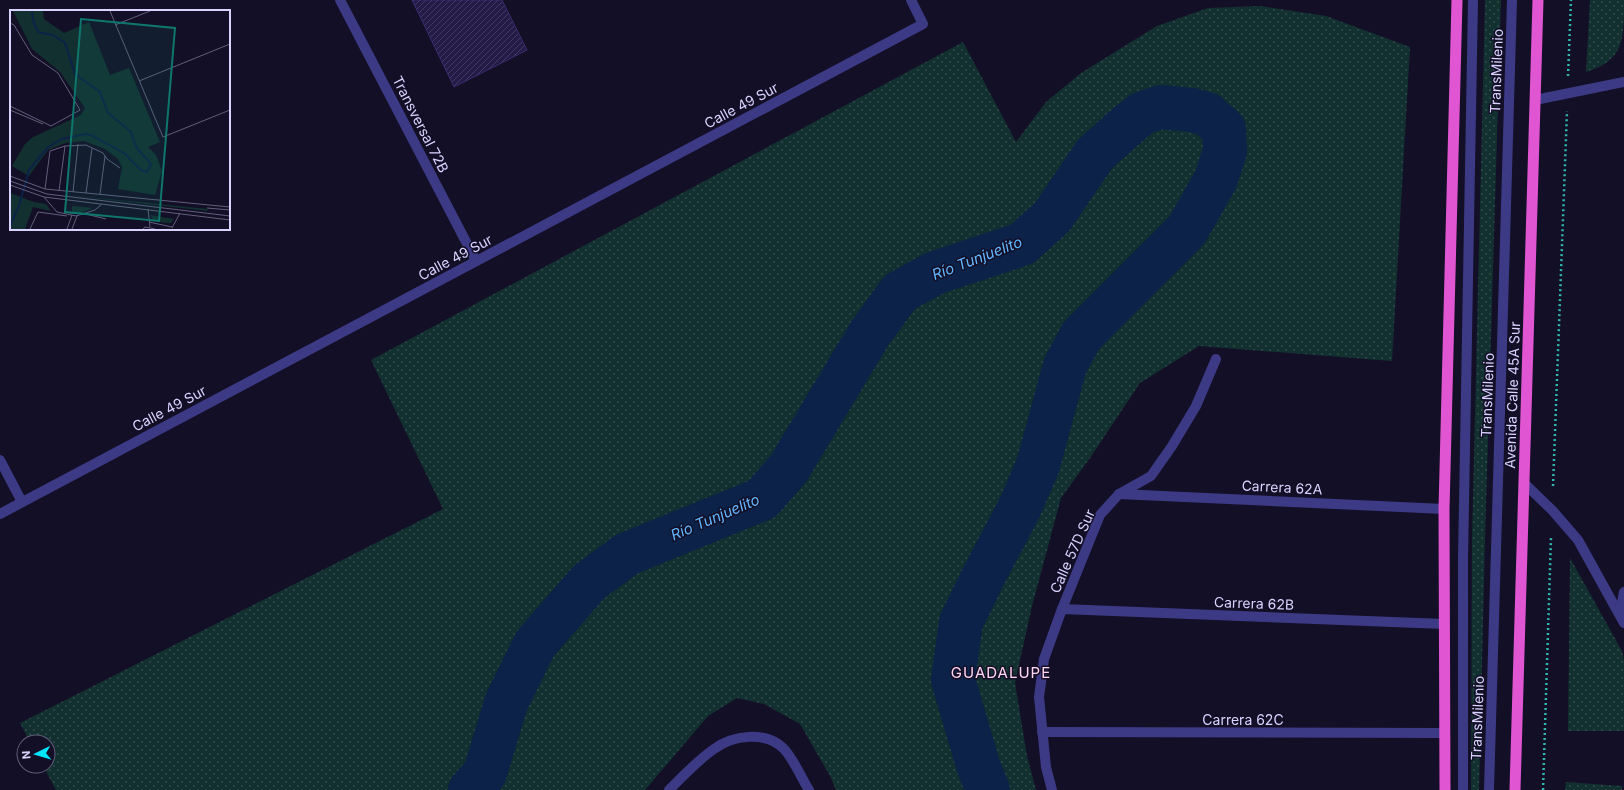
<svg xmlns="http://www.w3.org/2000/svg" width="1624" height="790" font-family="Inter,sans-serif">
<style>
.grass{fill:url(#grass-dots)}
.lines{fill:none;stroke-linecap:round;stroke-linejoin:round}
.river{stroke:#0c2248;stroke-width:44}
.building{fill:url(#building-hatch);stroke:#3b2d73}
.path{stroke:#2fb8b0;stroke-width:2.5;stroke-dasharray:2 3;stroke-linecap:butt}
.service{stroke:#3d3a85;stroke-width:10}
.minor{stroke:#3d3a85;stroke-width:10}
.trunk{stroke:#e055d1;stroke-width:11}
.labels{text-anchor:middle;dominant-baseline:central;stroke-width:3;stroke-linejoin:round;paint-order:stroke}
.street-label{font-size:14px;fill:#d9d4ff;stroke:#130f26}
.water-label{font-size:15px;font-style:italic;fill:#62b6ff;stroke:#130f26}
.neighbourhood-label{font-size:15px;letter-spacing:1px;fill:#ffd6f0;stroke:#130f26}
.inset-river{fill:none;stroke:#0c2248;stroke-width:2}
.inset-road{fill:none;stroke:#625e7d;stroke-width:1}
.view{fill:#0f766e;fill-opacity:0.15;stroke:#0f766e;stroke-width:2}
.inset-edge{fill:none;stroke:#d9d4ff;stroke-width:2}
</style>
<defs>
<pattern id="grass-dots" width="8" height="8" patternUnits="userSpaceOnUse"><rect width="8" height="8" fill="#12302f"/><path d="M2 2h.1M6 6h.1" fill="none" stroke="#344d4e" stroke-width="1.8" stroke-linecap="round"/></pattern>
<pattern id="building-hatch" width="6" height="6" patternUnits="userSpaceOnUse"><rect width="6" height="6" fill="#241b47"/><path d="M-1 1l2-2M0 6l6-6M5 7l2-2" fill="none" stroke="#433b63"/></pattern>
</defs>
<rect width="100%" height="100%" fill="#130f26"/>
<g class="grass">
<polygon points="1485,0 1501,0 1485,540 1479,790 1471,790 1472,540"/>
<path d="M 1590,0 L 1624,0 C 1624,41 1624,60 1586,72 Z"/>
<polygon points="1260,6 1326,16 1410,47 1392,361 1199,346 1140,383 1090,458 1061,498 1032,606 1015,683 1027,756 1036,790 836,790 830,776 800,724 764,704 737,698 708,716 645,790 56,790 43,766 48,766 48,742 30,742 20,723 443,509 371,360 963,42 1016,142 1046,102 1081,73 1157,26 1208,8"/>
<polygon points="1570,558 1622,651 1624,660 1624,731 1568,731"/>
<polygon points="1566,782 1622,786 1622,790 1565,790"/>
</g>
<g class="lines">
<polyline class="river" points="470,790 485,773 506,703 535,644 589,582 627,554 762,499 789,468 870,333 900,292 935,273 1022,244 1052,217 1095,154 1131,122 1143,113 1161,107 1192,110 1207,114 1224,129 1225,151 1216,179 1187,230 1081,336 1065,366 1038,465 1020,507 983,577 961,622 953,680 979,768 988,790"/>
</g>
<polygon class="building" points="412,0 502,0 527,50 454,87"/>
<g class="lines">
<g class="path">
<polyline points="1568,76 1571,0"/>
<polyline points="1553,486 1567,111"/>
<polyline points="1543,790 1551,537"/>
</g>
<g class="service">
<polyline points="1535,100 1624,82"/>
<polyline points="1524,483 1552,510 1578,540 1624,623"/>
<polyline points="1620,614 1624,592"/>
<path d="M 669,790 C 683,776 698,760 714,749 C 733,735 765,731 783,748 C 792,756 802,779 809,790"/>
<polyline points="1463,790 1463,559 1473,0"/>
<polyline points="1489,790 1512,0"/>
</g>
<g class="minor">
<polyline points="340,0 476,261"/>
<polyline points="0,460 22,502"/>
<polyline points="1119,494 1444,509"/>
<polyline points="0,514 923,24 911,0"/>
<polyline points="1062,609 1444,624"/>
<polyline points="1042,732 1444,733"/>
<polyline points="1052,790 1046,767 1039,697 1044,659 1062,609 1100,515 1119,494 1151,476 1172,446 1196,406 1216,359"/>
</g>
<g class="trunk">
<polyline points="1445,790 1444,509 1457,0"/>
<polyline points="1515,790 1538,0"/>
</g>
</g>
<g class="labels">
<g class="street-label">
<text transform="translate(1496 71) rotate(-88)">TransMilenio</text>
<text transform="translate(741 105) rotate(-28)">Calle 49 Sur</text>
<text transform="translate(421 124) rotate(63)">Transversal 72B</text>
<text transform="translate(455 257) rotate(-28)">Calle 49 Sur</text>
<text transform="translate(1487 395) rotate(-88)">TransMilenio</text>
<text transform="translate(1512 395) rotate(-88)">Avenida Calle 45A Sur</text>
<text transform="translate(169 408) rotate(-28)">Calle 49 Sur</text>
<text transform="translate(1282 487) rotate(3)">Carrera 62A</text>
<text transform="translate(1072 551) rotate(-66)">Calle 57D Sur</text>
<text transform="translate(1254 603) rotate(2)">Carrera 62B</text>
<text transform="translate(1477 718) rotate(-88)">TransMilenio</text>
<text x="1243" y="719">Carrera 62C</text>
</g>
<g class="water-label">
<text transform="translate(977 258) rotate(-21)">Río Tunjuelito</text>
<text transform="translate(715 517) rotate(-23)">Río Tunjuelito</text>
</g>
<g class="neighbourhood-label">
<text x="1001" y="672">GUADALUPE</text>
</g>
</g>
<g transform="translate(10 10)">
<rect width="220" height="220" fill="#130f26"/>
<path d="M 3,1 L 33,1 L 34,9 L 54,23 L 79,12 L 100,65 L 119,58 L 150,132 L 138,137 L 146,145 L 152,161 L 145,185 L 108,179 L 112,157 L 108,149 L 95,139 L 74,131 L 56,133 L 38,140 L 19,166 L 2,156 L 15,134 L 23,127 L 71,105 L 75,98 L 50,62 L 22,39 ZM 0,183 L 24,192 L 36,194 L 41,201 L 23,197 L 15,219 L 0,219 ZM 49,184 L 198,199 L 197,201 ZM 62,196 L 83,198 L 68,204 L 62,203 ZM 140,205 L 164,209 L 161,213 L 156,213 L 144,211 Z" fill="#12302f"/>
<path class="inset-river" d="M 0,216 L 9,196 L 19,160 L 38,137 L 52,129 L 75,124 L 81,125 L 114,143 L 131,160 L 137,162 L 141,154 L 126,137 L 121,122 L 98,103 L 90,82 L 65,64 L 55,33 L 43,25 L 28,22 L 23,11 L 22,1"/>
<path class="inset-road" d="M 100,1 L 153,127 L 220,100M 0,13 L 4,15 L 22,45 L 48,63 L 70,100 L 41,116 L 0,96M 105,15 L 140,1M 129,71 L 220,34M 0,100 L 33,114M 0,166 L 35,179 L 220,197M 0,171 L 37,184 L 220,206M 0,175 L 34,187 L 220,210M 35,179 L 40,141 L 55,136 L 76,135 L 93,143 L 97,149 L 110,158M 49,181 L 55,136M 63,182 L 68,134M 76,183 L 82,138M 90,184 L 95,146M 34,187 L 47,202 L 66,206 L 85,200 L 92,194M 197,198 L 220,200M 138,199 L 140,217M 76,204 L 96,209M 139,212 L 162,217M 162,218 L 170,203M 20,219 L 28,202 L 57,206M 57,219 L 62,205M 62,219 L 67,206M 133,219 L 135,217 L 145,219"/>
<path class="view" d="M 71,9 L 165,18 L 149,211 L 55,202 Z"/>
<rect width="220" height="220" class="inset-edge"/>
</g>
<g transform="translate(36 754) rotate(265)"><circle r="19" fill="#130f26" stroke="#625e7d"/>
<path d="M0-3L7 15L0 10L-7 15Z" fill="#00e5ff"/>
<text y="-6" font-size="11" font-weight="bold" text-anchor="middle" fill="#d9d4ff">N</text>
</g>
</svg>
